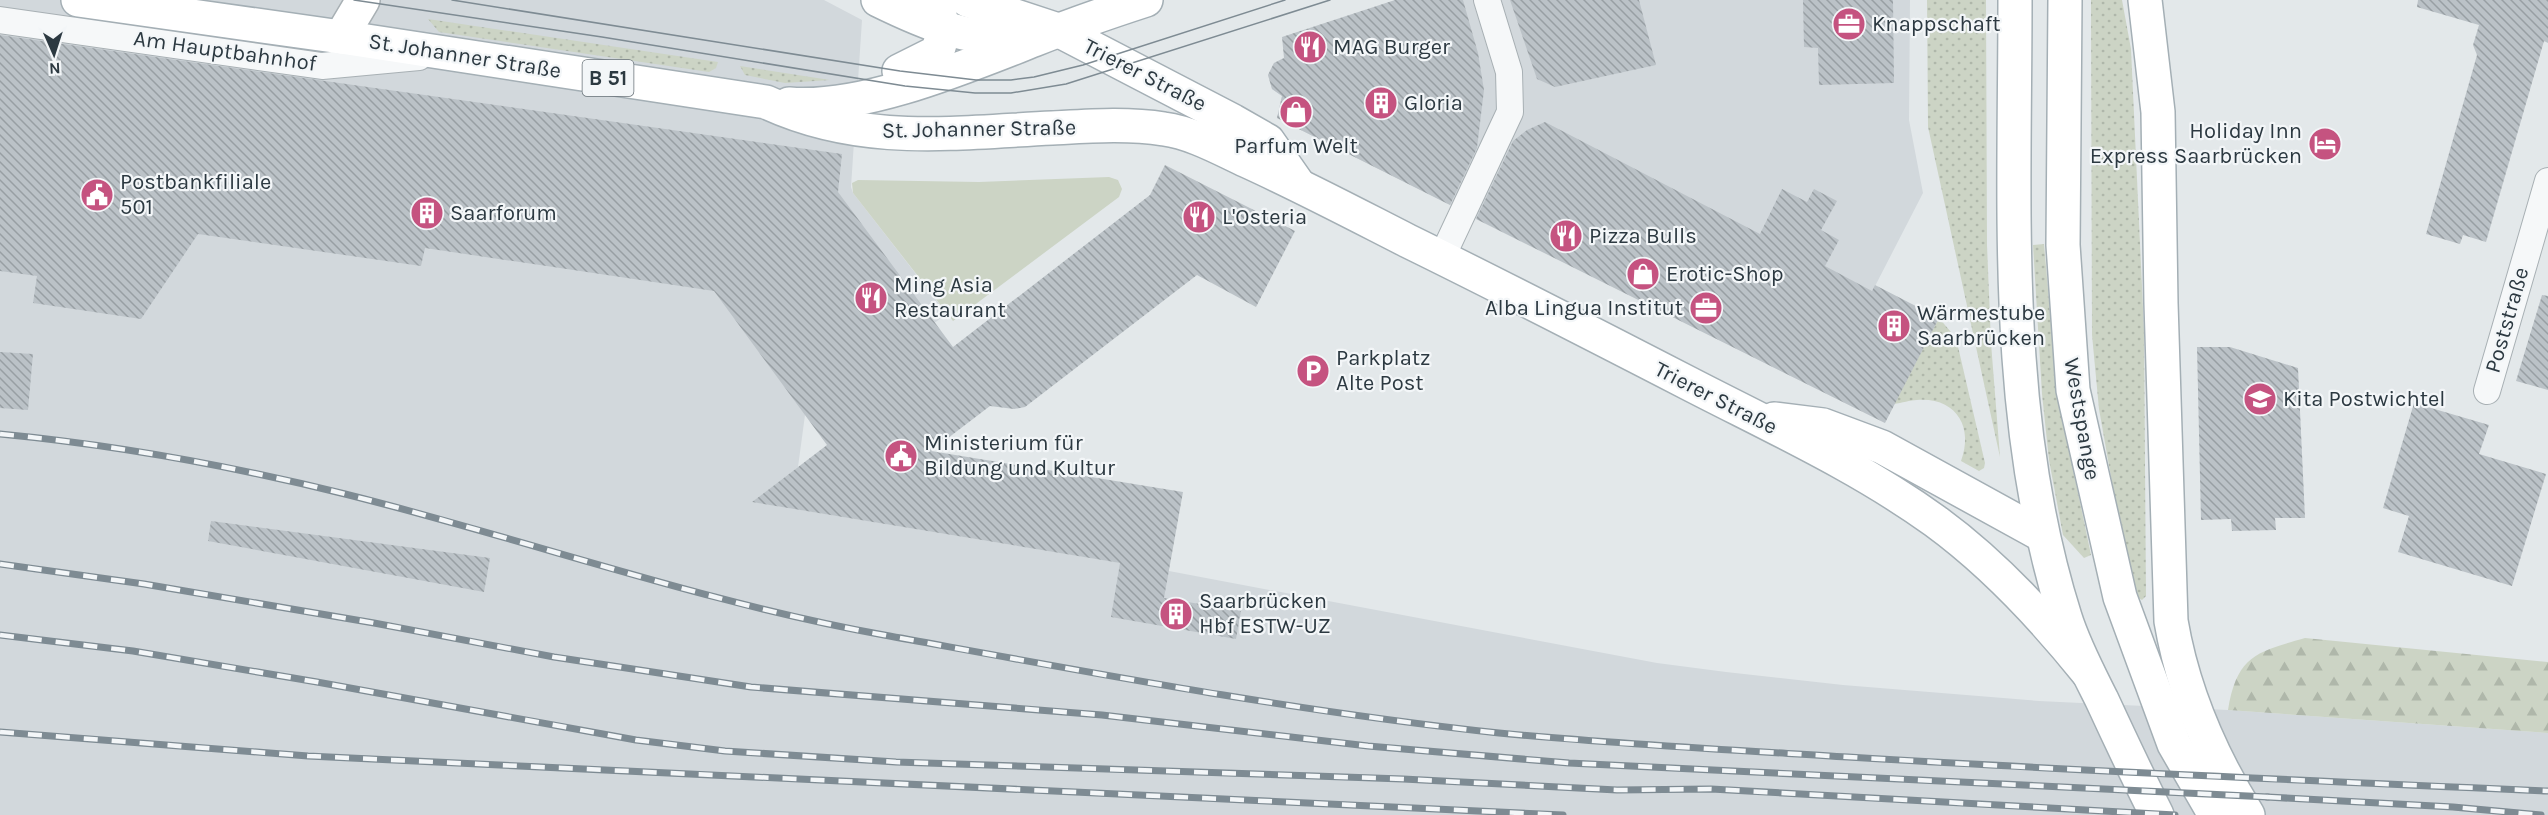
<svg xmlns="http://www.w3.org/2000/svg" width="2548" height="815" font-family="Karla,sans-serif">
<style>
.built{fill:#d2d8dc}
.grass{fill:url(#grass-dots)}
.forest{fill:url(#forest-firs)}
.park{fill:#ccd4c5}
.building{fill:url(#building-back-hatch)}
.lines{fill:none;stroke-linecap:round;stroke-linejoin:round}
.street-casing{stroke:#a8b0b4;stroke-width:28}
.secondary-casing{stroke:#a8b0b4;stroke-width:36}
.primary-casing{stroke:#a4afb5;stroke-width:36}
.street{stroke:#f6f8f9;stroke-width:26}
.secondary{stroke:#fff;stroke-width:33}
.primary{stroke:#fff;stroke-width:33}
.tram{stroke:#7e8b93;stroke-width:1.5}
.rail-casing{stroke:#7e8b93;stroke-width:7}
.rail{stroke:#f3f6f8;stroke-width:4.5;stroke-dasharray:14;stroke-linecap:butt}
.labels{text-anchor:middle;dominant-baseline:central;stroke-width:4.5;stroke-linejoin:round;paint-order:stroke}
.shield{fill:#f3f6f8;stroke:#687278;stroke-width:1.5}
.shield-label{font-size:21px;font-weight:bold;fill:#2c3941}
.poi-label{font-size:22px;fill:#2c3941;stroke:#f3f6f8;text-anchor:start}
.street-label{font-size:22px;fill:#2c3941;stroke:#f3f6f8}
</style>
<defs>
<pattern id="grass-dots" width="8" height="8" patternUnits="userSpaceOnUse" patternTransform="scale(1.5)"><rect width="8" height="8" fill="#ccd4c5"/><path d="M2 2h.1M6 6h.1" fill="none" stroke="#afb7aa" stroke-width="1.8" stroke-linecap="round"/></pattern>
<pattern id="forest-firs" width="22" height="20" patternUnits="userSpaceOnUse" patternTransform="scale(1.5)"><rect width="22" height="20" fill="#ccd4c5"/><path d="M5 1l3.5 6h-7zM16 11l3.5 6h-7z" fill="#afb7aa"/></pattern>
<pattern id="building-back-hatch" width="6" height="6" patternUnits="userSpaceOnUse" patternTransform="scale(1.5)"><rect width="6" height="6" fill="#bbc2c7"/><path d="M-1 5l2 2M0 0l6 6M5-1l2 2" fill="none" stroke="#989fa3"/></pattern>
</defs>
<rect width="100%" height="100%" fill="#e3e8ea"/>
<g class="built">
<polygon points="0,0 824,0 862,20 851,187 853,193 947,314 805,415 798,467 753,502 1169,571 1657,663 1726,672 1843,685 2039,701 2228,710 2548,733 2548,815 0,815"/>
<polygon points="1395,0 1910,0 1909,120 1923,193 1872,292 1885,423 1277,118 1282,96 1272,89 1268,75 1274,63"/>
</g>
<g class="grass">
<polygon points="1927,0 1986,0 1987,245 1991,343 2000,457 1928,127"/>
<polygon points="2091,0 2122,0 2131,49 2144,330 2146,596 2142,600 2137,597 2122,539 2099,409 2092,335"/>
<polygon points="428,19 718,62 716,68 709,72 439,32"/>
<polygon points="740,66 830,80 785,83 745,75"/>
<polygon points="2044,244 2057,392 2091,555 2084,558 2063,535 2049,460 2042,394 2033,245"/>
<path d="M 1939,318 L 1956,338 L 1985,463 L 1984,468 L 1979,471 L 1961,461 C 1974,427 1956,397 1917,400 C 1910,400 1902,403 1894,404 Z"/>
</g>
<path class="forest" d="M 2305,638 L 2548,662 L 2548,733 L 2228,710 C 2237,655 2257,652 2305,638 Z"/>
<polygon class="park" points="1109,177 1118,180 1122,189 1119,197 953,321 853,193 852,183 858,180 979,182"/>
<g class="building">
<polygon points="1395,0 1463,0 1478,53 1484,90 1477,148 1450,205 1277,118 1282,96 1272,89 1268,75 1274,63 1284,58 1282,37"/>
<polygon points="1510,0 1639,0 1656,65 1555,87 1537,79"/>
<polygon points="1803,0 1893,0 1894,83 1819,85 1818,48 1804,47"/>
<polygon points="2418,0 2548,0 2548,43 2544,41 2486,242 2463,235 2460,244 2426,234 2477,55 2473,45 2479,25 2417,7"/>
<polygon points="0,35 842,154 838,192 953,347 1150,195 1165,165 1295,231 1256,307 1197,275 1025,407 1014,409 990,406 931,451 1183,492 1164,598 1241,611 1236,639 1111,617 1120,563 752,502 827,445 714,291 425,248 421,266 198,234 141,319 33,303 37,276 0,271"/>
<polygon points="1545,122 1760,234 1782,189 1807,202 1814,189 1837,201 1821,230 1839,240 1825,266 1872,291 1875,285 1939,318 1885,423 1476,219 1513,141 1527,130"/>
<polygon points="2542,295 2548,296 2548,390 2516,381"/>
<polygon points="2197,347 2230,347 2298,368 2305,518 2275,518 2276,530 2232,531 2231,519 2201,520"/>
<polygon points="0,352 33,354 28,410 0,408"/>
<polygon points="2414,403 2489,425 2479,454 2546,474 2512,586 2398,552 2409,516 2383,508"/>
<polygon points="211,521 490,558 484,592 208,541"/>
</g>
<g class="lines">
<g class="street-casing">
<g id="street">
<polyline points="0,20 322,66 419,57"/>
<polyline points="1442,257 1510,112 1509,72 1487,0"/>
<polyline points="2487,391 2548,181"/>
</g>
</g>
<g class="secondary-casing">
<polyline id="secondary" points="341,37 363,0"/>
</g>
<g class="primary-casing">
<g id="primary">
<path d="M 78,0 L 341,37 L 766,102 C 860,146 952,133 1052,128 C 1089,126 1127,123 1164,129 C 1193,133 1221,149 1247,161 C 1302,186 1355,214 1408,241 C 1502,287 1595,335 1688,383 C 1771,426 1859,466 1935,521 C 1994,564 2043,617 2088,673"/>
<path d="M 878,0 C 929,25 965,39 1022,40"/>
<polyline points="967,0 1058,30 1233,121 1268,141 1298,184"/>
<path d="M 2015,0 C 2015,206 2002,419 2065,617 C 2074,646 2089,674 2102,700 C 2120,739 2138,777 2157,815"/>
<polyline points="2065,0 2063,245 2073,390 2120,597 2174,744 2215,815"/>
<path d="M 2145,0 L 2158,112 L 2161,303 L 2171,621 C 2183,692 2210,754 2248,815"/>
<path d="M 899,71 L 937,52 C 945,35 944,14 931,0"/>
<path d="M 789,104 C 863,110 965,67 1034,40 C 1071,25 1109,12 1146,0"/>
<polyline points="1774,419 1823,425 1882,447 2042,535"/>
</g>
</g>
<use href="#street" class="street"/>
<use href="#secondary" class="secondary"/>
<use href="#primary" class="primary"/>
<g class="tram">
<polyline points="354,0 602,37 905,86 975,93 1011,93 1066,84 1330,0"/>
<polyline points="452,0 900,71 976,80 1011,80 1034,77 1083,65 1285,0"/>
</g>
<g class="rail-casing">
<g id="rail">
<path d="M 0,434 C 116,445 232,466 345,494 C 525,539 701,602 884,635 C 1088,672 1292,711 1499,733 C 1615,744 1732,750 1848,757 C 2081,771 2315,781 2548,791"/>
<polyline points="0,564 144,584 374,623 554,657 751,687 1102,715 1368,746 1569,763 2268,797"/>
<polyline points="0,635 133,651 317,682 636,740 725,751 896,762 1403,779 1617,790 1711,789 2175,815"/>
<polyline points="0,732 308,756 1563,815"/>
<polyline points="2267,797 2453,807 2541,815"/>
</g>
</g>
<use href="#rail" class="rail"/>
</g>
<defs>
<g id="office-disc" transform="scale(1.725)"><circle r="9.5" fill="#c55380" stroke="#f3f6f8"/><path d="M-6-3h4V-5.5h4V-3h4V5H-6ZM-1-4.5V-3h2v-1.5ZM-6 0V1H6V0Z" fill="#fff"/></g>
<g id="restaurant-disc" transform="scale(1.725)"><circle r="9.5" fill="#c55380" stroke="#f3f6f8"/><path d="M-5-6h1v4h1v-4h1v4h1v-4h1v5L-1.5 .5V6h-2V.5L-5-1ZM5-6V6H3V1.5H1.5Q1.5-4 5-6Z" fill="#fff"/></g>
<g id="building-disc" transform="scale(1.725)"><circle r="9.5" fill="#c55380" stroke="#f3f6f8"/><path d="M-4-6H4V6H1V3H-1V6H-4ZM-2.5-4.3h1.7v1.8h-1.7ZM.8-4.3h1.7v1.8H.8ZM-2.5-1h1.7V.8h-1.7ZM.8-1h1.7V.8H.8Z" fill="#fff"/></g>
<g id="shop-disc" transform="scale(1.725)"><circle r="9.5" fill="#c55380" stroke="#f3f6f8"/><path d="M-5-2.5h2.3a2.7 3.5 0 0 1 5.4 0H5L5.5 6h-11ZM-1.5-2.5h3a1.5 2.3 0 0 0-3 0Z" fill="#fff"/></g>
<g id="hotel-disc" transform="scale(1.725)"><circle r="9.5" fill="#c55380" stroke="#f3f6f8"/><path d="M-6-4.5h1.5V1H6V5H4.5V3h-9V5H-6ZM-4 0a1.8 1.8 0 1 1 3.6 0ZM.5 0V-2.5h3Q6-2.5 6 0Z" fill="#fff"/></g>
<g id="civic-disc" transform="scale(1.725)"><circle r="9.5" fill="#c55380" stroke="#f3f6f8"/><path d="M-.6-6.5H3V-4.5H.6V-3L4-1V1h2V6H-6V1h2V-1L-.6-3ZM-1.2 2.5V6h2.4V2.5Z" fill="#fff"/></g>
<g id="parking-disc" transform="scale(1.725)"><circle r="9.5" fill="#c55380" stroke="#f3f6f8"/><path d="M-3.5-5.5H1a3.5 3.5 0 0 1 0 7H-1V5.5H-3.5ZM-1-3.4V-.6H.8a1.4 1.4 0 0 0 0-2.8Z" fill="#fff"/></g>
<g id="school-disc" transform="scale(1.725)"><circle r="9.5" fill="#c55380" stroke="#f3f6f8"/><path d="M0-5L7-2L0 1L-7-2ZM-4 1L0 2.5L4 1V4Q0 6-4 4Z" fill="#fff"/></g>
</defs>
<g fill-rule="evenodd">
<use href="#office-disc" x="1849" y="24"/>
<use href="#restaurant-disc" x="1310" y="47"/>
<use href="#building-disc" x="1381" y="103"/>
<use href="#shop-disc" x="1296" y="112"/>
<use href="#hotel-disc" x="2325" y="144"/>
<use href="#civic-disc" x="97" y="195"/>
<use href="#building-disc" x="427" y="213"/>
<use href="#restaurant-disc" x="1199" y="217"/>
<use href="#restaurant-disc" x="1566" y="236"/>
<use href="#shop-disc" x="1643" y="274"/>
<use href="#restaurant-disc" x="871" y="298"/>
<use href="#office-disc" x="1706" y="308"/>
<use href="#building-disc" x="1894" y="326"/>
<use href="#parking-disc" x="1313" y="371"/>
<use href="#school-disc" x="2260" y="399"/>
<use href="#civic-disc" x="901" y="456"/>
<use href="#building-disc" x="1176" y="614"/>
</g>
<g class="labels">
<rect class="shield" x="582.5" y="60" width="51" height="36" rx="4.5"/>
<g class="shield-label">
<text x="608" y="78">B 51</text>
</g>
<g class="poi-label">
<text x="1872" y="24">Knappschaft</text>
<text x="1333" y="47">MAG Burger</text>
<text x="1404" y="103">Gloria</text>
<text x="2302" y="131" text-anchor="end">Holiday Inn<tspan x="2302" dy="25">Express Saarbrücken</tspan></text>
<text x="1296" y="146" text-anchor="middle">Parfum Welt</text>
<text x="120" y="182">Postbankfiliale<tspan x="120" dy="25">501</tspan></text>
<text x="450" y="213">Saarforum</text>
<text x="1222" y="217">L'Osteria</text>
<text x="1589" y="236">Pizza Bulls</text>
<text x="1666" y="274">Erotic-Shop</text>
<text x="894" y="285">Ming Asia<tspan x="894" dy="25">Restaurant</tspan></text>
<text x="1683" y="308" text-anchor="end">Alba Lingua Institut</text>
<text x="1917" y="313">Wärmestube<tspan x="1917" dy="25">Saarbrücken</tspan></text>
<text x="1336" y="358">Parkplatz<tspan x="1336" dy="25">Alte Post</tspan></text>
<text x="2283" y="399">Kita Postwichtel</text>
<text x="924" y="443">Ministerium für<tspan x="924" dy="25">Bildung und Kultur</tspan></text>
<text x="1199" y="601">Saarbrücken<tspan x="1199" dy="25">Hbf ESTW-UZ</tspan></text>
</g>
<g class="street-label">
<text transform="translate(225 51) rotate(8)">Am Hauptbahnhof</text>
<text transform="translate(465 56) rotate(9)">St. Johanner Straße</text>
<text transform="translate(1145 75) rotate(27)">Trierer Straße</text>
<text transform="translate(979 129) rotate(-1)">St. Johanner Straße</text>
<text transform="translate(2507 320) rotate(-74)">Poststraße</text>
<text transform="translate(1716 398) rotate(27)">Trierer Straße</text>
<text transform="translate(2082 419) rotate(80)">Westspange</text>
</g>
</g>
<g transform="translate(54 54) rotate(177)" stroke="#f3f6f8" stroke-width="4.5" paint-order="stroke">
<path d="M0-4.5L10 22L0 15L-10 22Z" fill="#2c3941"/>
<text y="-9" font-size="16" font-weight="bold" text-anchor="middle" fill="#2c3941">N</text>
</g>
</svg>
